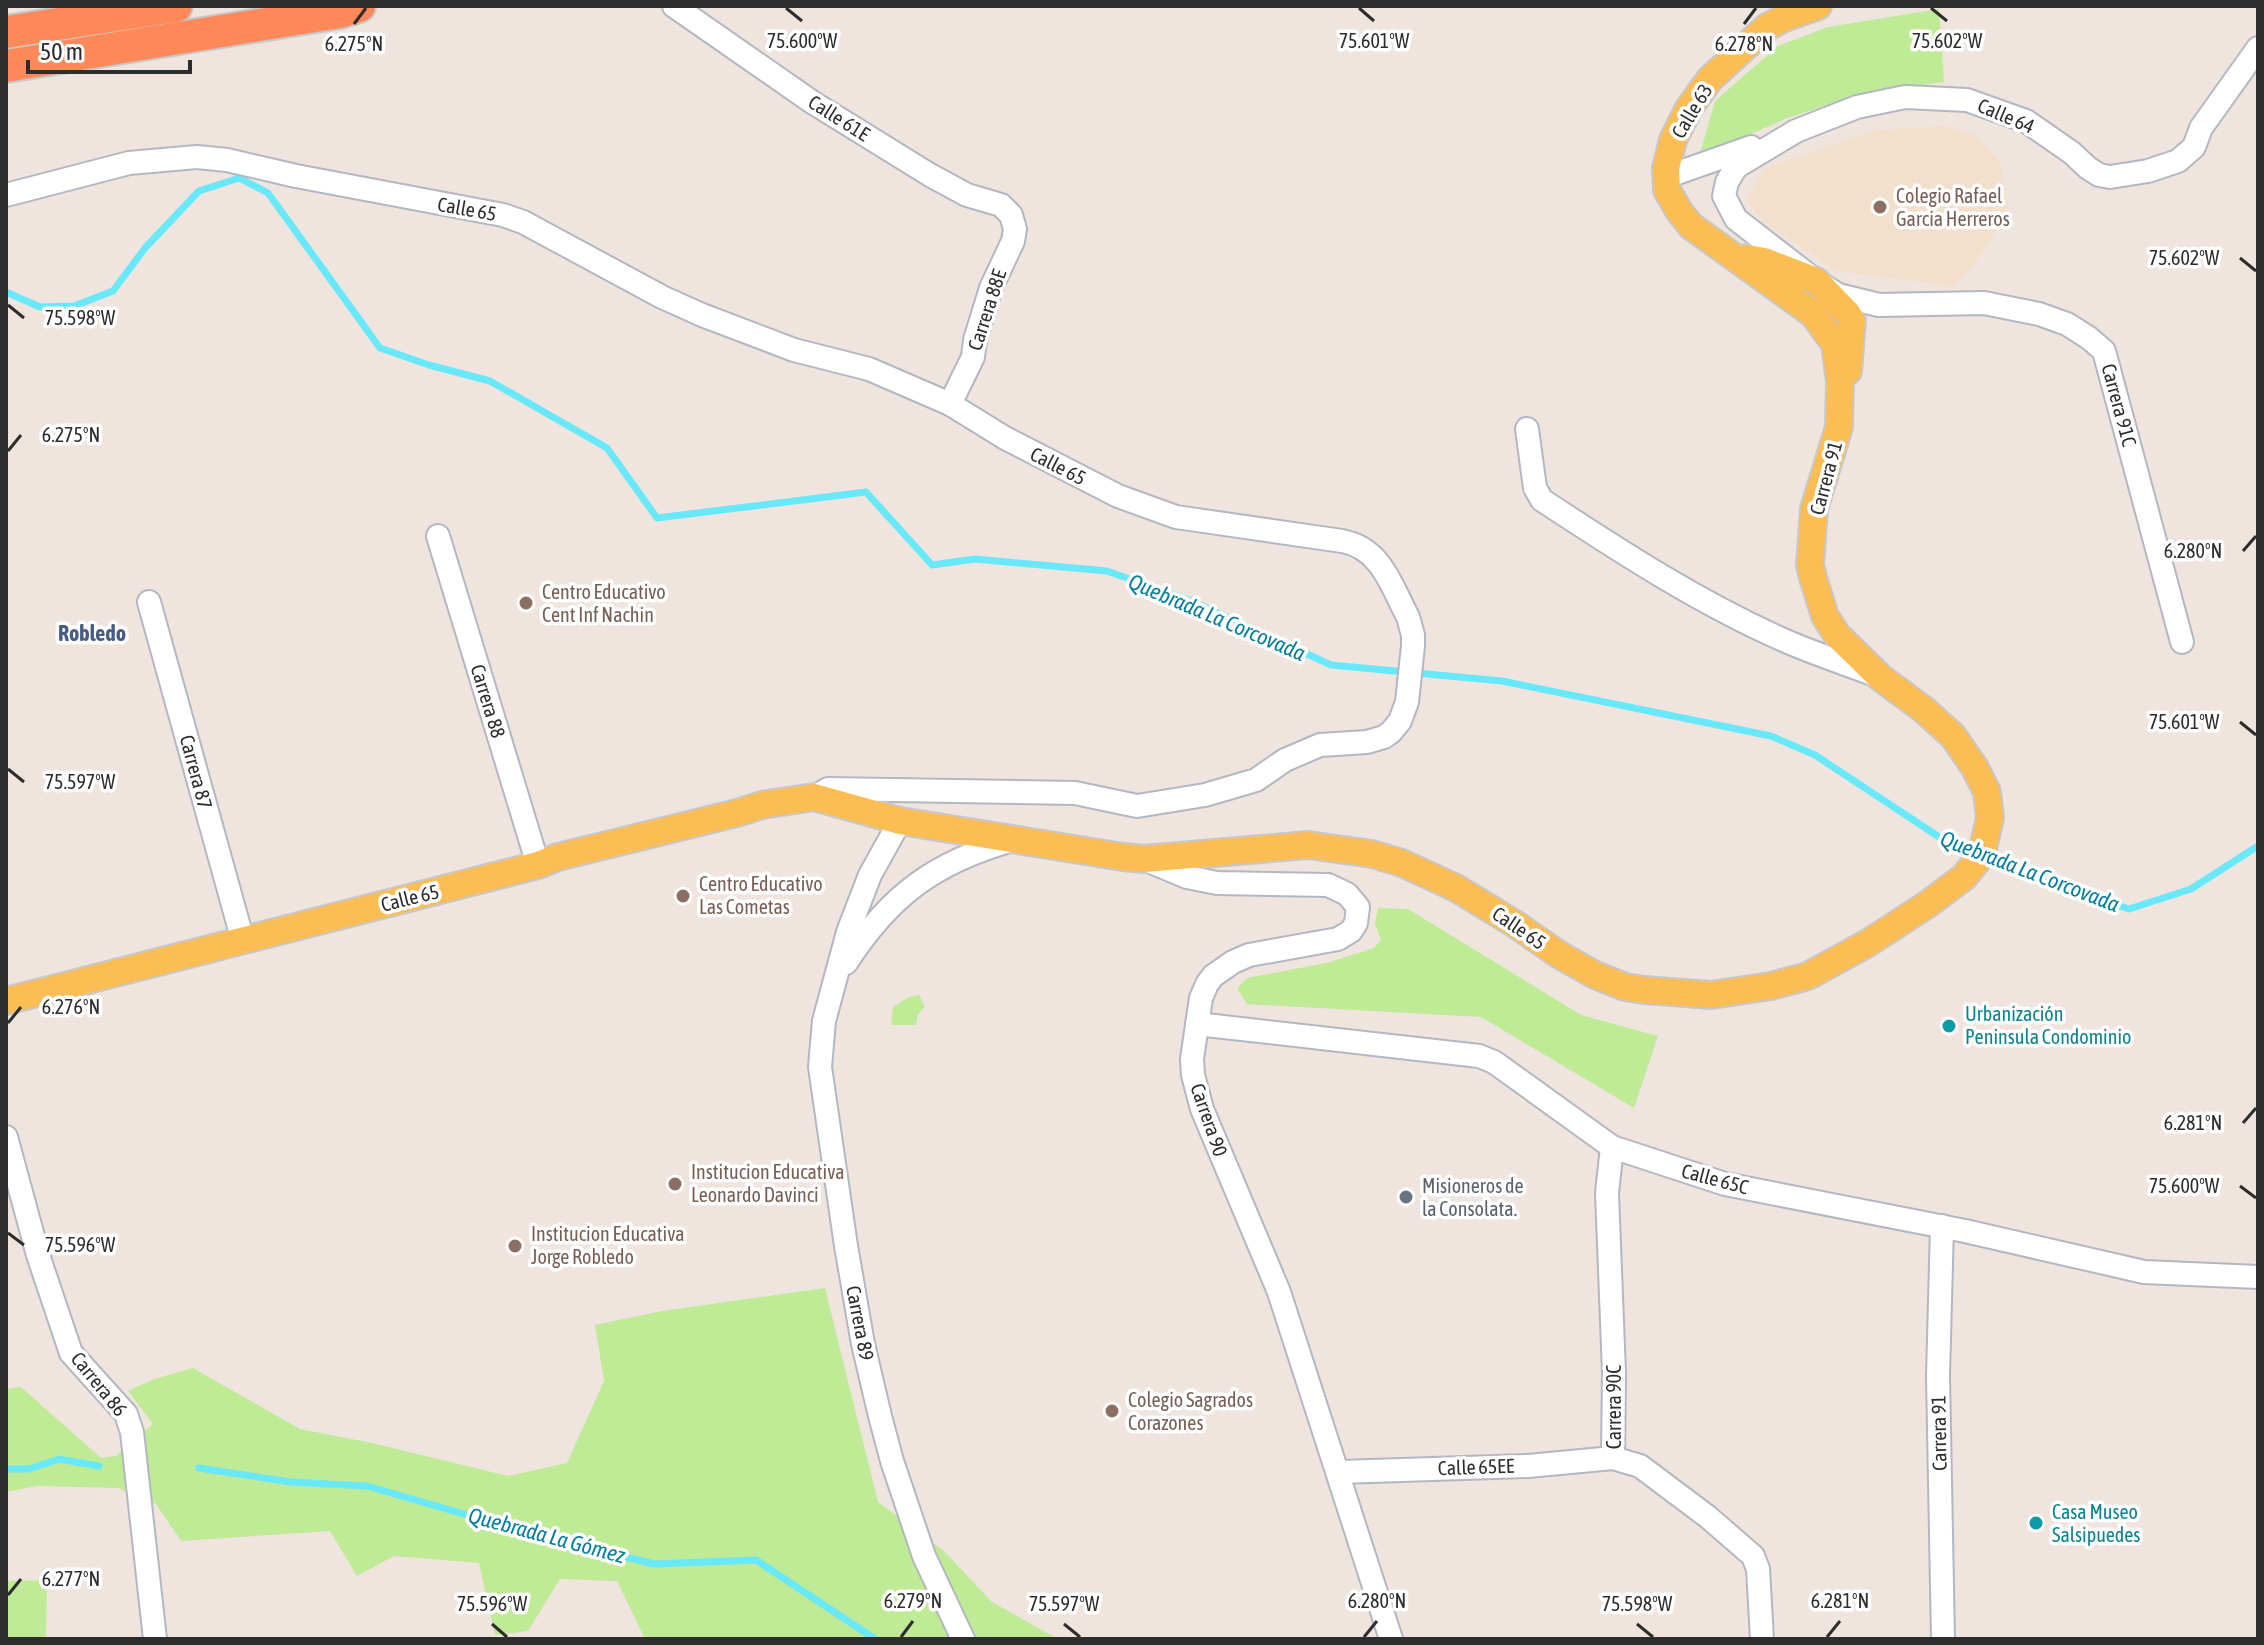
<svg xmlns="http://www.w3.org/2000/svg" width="2264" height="1645" font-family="'Asap Condensed',sans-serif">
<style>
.education{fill:#f2e0cc}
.green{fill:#bfea96}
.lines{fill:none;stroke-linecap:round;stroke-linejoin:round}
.stream{stroke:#69e8f9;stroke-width:7}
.minor-casing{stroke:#b2b7c1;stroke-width:26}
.major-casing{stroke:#c8c8c8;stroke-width:30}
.highway-casing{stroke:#c8c8c8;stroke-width:36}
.minor{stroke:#fff;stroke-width:22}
.major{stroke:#fdbd55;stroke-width:26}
.highway{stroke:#ff8959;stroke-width:32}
.ticks{fill:none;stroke:#2d2d2d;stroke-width:3}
.education-dot{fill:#8d6e63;stroke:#fff;stroke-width:3}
.culture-dot{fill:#0f9aa8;stroke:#fff;stroke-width:3}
.worship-dot{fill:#6b7280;stroke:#fff;stroke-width:3}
.labels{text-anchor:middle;stroke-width:7;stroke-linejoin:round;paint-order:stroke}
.street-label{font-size:20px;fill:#2d2d2d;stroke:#fff}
.education-label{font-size:20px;fill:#785e54;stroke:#fff;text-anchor:start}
.culture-label{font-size:20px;fill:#0d838f;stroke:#fff;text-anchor:start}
.worship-label{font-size:20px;fill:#5b616d;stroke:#fff;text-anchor:start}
.water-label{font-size:22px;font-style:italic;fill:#047e9c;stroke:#fff}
.neighbourhood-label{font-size:22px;font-weight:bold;fill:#485b82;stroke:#fff}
.ticks-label{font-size:20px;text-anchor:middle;fill:#2d2d2d;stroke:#fff;stroke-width:7;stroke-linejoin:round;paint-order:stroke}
</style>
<rect width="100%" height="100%" fill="#efe5de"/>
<polygon class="education" points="1946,126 1975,135 2000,163 2009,212 1970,270 1952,286 1836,271 1762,221 1747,201 1763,169 1877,130"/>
<g class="green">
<polygon points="1939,9 1944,82 1859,94 1785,119 1699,157 1715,101 1778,46 1828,27"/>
<polygon points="1378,908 1408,909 1581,1015 1658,1036 1634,1108 1481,1017 1247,1004 1237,988 1247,978 1326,963 1374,948 1381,940 1375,924"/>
<polygon points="919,995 925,1007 918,1014 916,1025 891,1025 893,1007 909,997"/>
<polygon points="825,1288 878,1502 944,1551 992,1602 1058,1639 645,1639 617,1581 560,1579 528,1631 495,1635 479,1563 394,1556 357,1576 330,1531 181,1541 156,1504 118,1488 37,1486 6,1492 6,1389 21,1387 101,1458 116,1456 153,1424 128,1391 154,1379 193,1368 300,1429 372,1443 508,1476 567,1463 604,1381 595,1325 662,1311"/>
<polygon points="47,1580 46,1639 6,1639 6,1581"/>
</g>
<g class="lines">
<g class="stream">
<polyline points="6,292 40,307 74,306 113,291 145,248 199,191 239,178 268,193 380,348 429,365 490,381 607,448 657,518 866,492 932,565 975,559 1107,571 1194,602 1331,665 1502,681 1771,736 1815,755 1942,839 1974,852"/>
<polyline points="1985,857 2038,878 2129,909 2191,889 2258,846"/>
<polyline points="199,1468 290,1482 367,1486 526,1532 654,1564 756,1560 875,1639"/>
<polyline points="6,1469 29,1469 59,1459 99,1466"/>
</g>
<g class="minor-casing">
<g id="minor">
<polyline points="674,6 812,102 930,175 967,195 1001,205 1011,215 1015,229 1013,241 991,288 975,340 973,357 950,404"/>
<polyline points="1666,177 1751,147"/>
<path d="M 6,195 L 129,163 L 197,157 L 227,160 L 296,176 L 503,215 L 523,222 L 662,297 L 702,315 L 794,350 L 869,369 L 950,404 L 1005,438 L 1118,496 L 1176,517 L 1342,541 C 1381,548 1391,585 1408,617 L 1413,635 L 1413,646 L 1407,702 L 1400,721 L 1391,732 L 1384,737 L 1367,742 L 1320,745 L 1285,760 L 1256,780 L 1205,795 L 1137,806 L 1075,793 L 828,789 L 814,797"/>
<path d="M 1527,429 L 1535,488 L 1542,500 C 1621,552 1701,604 1788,642 C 1816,654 1846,664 1875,675"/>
<polyline points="438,536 538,865"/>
<polyline points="149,602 243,941"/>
<polyline points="2182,642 2104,351 2089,338 2067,324 2039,314 1984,303 1879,305 1838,295 1816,281 1736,219 1724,196 1727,182 1736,167 1796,131 1857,107 1905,97 1967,100 2026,121 2072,153 2088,168 2099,175 2110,177 2148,171 2178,161 2194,147 2201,128 2258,48"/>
<polyline points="900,821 870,875 848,932 824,1021 820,1067 846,1246 863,1344 880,1416 892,1461 924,1556 963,1639"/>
<polyline points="1144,859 1187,877 1217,883 1328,885 1347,894 1358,907 1356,923 1351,931 1338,939 1249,955 1233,962 1213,976 1207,984 1201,998 1192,1059 1193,1075 1202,1109 1279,1292 1391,1639"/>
<path d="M 846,963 C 890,895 935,862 1013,840"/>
<polyline points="1197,1024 1479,1056 1494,1062 1612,1147 1725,1184 1965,1231 2144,1272 2258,1277"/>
<polyline points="6,1137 38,1255 71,1353 126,1414 132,1432 155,1639"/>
<polyline points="1612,1147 1607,1193 1614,1373 1613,1458"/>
<polyline points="1942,1226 1938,1376 1943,1639"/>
<polyline points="1339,1472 1528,1466 1613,1458 1640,1466 1708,1517 1753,1556 1758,1569 1762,1639"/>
</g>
</g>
<g class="major-casing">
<g id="major">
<polyline points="1747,258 1764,261 1816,281 1847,313 1852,321 1848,371"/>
<polyline points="6,1001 538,865 558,857 737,813 762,805 814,797 900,821 1123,857 1144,859 1308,845 1372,854 1402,863 1456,888 1515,924 1558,954 1595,975 1625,987 1644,990 1711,995 1771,986 1808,976 1868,943 1928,904 1964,877 1977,861 1983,849 1990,818 1987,792 1975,768 1953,736 1923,709 1881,678 1837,635 1825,616 1814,581 1810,565 1814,509 1839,427 1840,381 1835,344 1813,314 1691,226 1679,211 1667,190 1666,168 1673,140 1689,108 1710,79 1767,27 1784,18 1818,6"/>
</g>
</g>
<g class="highway-casing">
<g id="highway">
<polyline points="6,32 176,6"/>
<polyline points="6,66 340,12 359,6"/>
</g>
</g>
<use href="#minor" class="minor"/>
<use href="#major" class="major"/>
<use href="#highway" class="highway"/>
</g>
<path class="ticks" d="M 786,8 L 802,21M 1359,8 L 1374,21M 1931,8 L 1947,21M 354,24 L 366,8M 1744,24 L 1756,8M 2240,258 L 2256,271M 8,305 L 24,318M 8,451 L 21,435M 2243,551 L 2256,536M 2240,722 L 2256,735M 8,769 L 24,782M 8,1023 L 21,1007M 2243,1123 L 2256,1108M 2240,1186 L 2256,1198M 8,1233 L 24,1245M 8,1595 L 21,1579M 492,1624 L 507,1637M 1064,1624 L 1080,1637M 1637,1624 L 1653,1637M 901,1637 L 913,1621M 1364,1637 L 1377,1621M 1827,1637 L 1840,1621"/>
<g class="education-dot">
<circle cx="1880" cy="207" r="8"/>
<circle cx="526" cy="603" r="8"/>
<circle cx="683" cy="896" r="8"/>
<circle cx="675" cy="1184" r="8"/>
<circle cx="515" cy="1246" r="8"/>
<circle cx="1112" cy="1411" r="8"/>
</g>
<g class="culture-dot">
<circle cx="1949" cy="1026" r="8"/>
<circle cx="2036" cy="1523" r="8"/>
</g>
<circle class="worship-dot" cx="1406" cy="1197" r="8"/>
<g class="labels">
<g class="street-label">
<text transform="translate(1692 111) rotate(-59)" y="7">Calle 63</text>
<text transform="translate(2006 116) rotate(23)" y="7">Calle 64</text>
<text transform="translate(839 118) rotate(32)" y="7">Calle 61E</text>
<text transform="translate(467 209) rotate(10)" y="7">Calle 65</text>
<text transform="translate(987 310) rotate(-72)" y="7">Carrera 88E</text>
<text transform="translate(2119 405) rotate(75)" y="7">Carrera 91C</text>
<text transform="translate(1058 466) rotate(27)" y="7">Calle 65</text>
<text transform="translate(1826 478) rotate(-75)" y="7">Carrera 91</text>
<text transform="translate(488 701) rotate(73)" y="7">Carrera 88</text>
<text transform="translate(196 772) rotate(75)" y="7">Carrera 87</text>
<text transform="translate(410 898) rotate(-14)" y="7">Calle 65</text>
<text transform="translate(1519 928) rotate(34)" y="7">Calle 65</text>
<text transform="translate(1209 1120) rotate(71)" y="7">Carrera 90</text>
<text transform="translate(1715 1179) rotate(15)" y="7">Calle 65C</text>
<text transform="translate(860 1323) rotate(79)" y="7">Carrera 89</text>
<text transform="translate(99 1384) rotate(51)" y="7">Carrera 86</text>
<text transform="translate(1614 1407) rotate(-90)" y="7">Carrera 90C</text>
<text transform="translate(1939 1433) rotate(-91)" y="7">Carrera 91</text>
<text transform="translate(1476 1467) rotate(-2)" y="7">Calle 65EE</text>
</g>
<g class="education-label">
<text x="1896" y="203">Colegio Rafael<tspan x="1896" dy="23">Garcia Herreros</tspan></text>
<text x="542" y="599">Centro Educativo<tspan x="542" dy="23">Cent Inf Nachin</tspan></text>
<text x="699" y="891">Centro Educativo<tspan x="699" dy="23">Las Cometas</tspan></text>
<text x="691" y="1179">Institucion Educativa<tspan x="691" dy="23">Leonardo Davinci</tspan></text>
<text x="531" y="1241">Institucion Educativa<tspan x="531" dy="23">Jorge Robledo</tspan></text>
<text x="1128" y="1407">Colegio Sagrados<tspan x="1128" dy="23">Corazones</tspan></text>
</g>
<g class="culture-label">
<text x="1965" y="1021">Urbanización<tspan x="1965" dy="23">Peninsula Condominio</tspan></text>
<text x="2052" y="1519">Casa Museo<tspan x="2052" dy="23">Salsipuedes</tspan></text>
</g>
<g class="worship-label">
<text x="1422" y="1193">Misioneros de<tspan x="1422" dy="23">la Consolata.</tspan></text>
</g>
<g class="water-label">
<text transform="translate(1217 617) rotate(23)" y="8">Quebrada La Corcovada</text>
<text transform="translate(2030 871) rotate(21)" y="8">Quebrada La Corcovada</text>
<text transform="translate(547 1535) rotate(15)" y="8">Quebrada La Gómez</text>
</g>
<g class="neighbourhood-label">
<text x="92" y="641">Robledo</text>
</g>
</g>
<g class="ticks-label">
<text x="802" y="48">75.600°W</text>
<text x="1374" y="48">75.601°W</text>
<text x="1947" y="48">75.602°W</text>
<text x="354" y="51">6.275°N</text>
<text x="1744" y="51">6.278°N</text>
<text x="2184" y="265">75.602°W</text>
<text x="80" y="325">75.598°W</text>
<text x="71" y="442">6.275°N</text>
<text x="2193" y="558">6.280°N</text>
<text x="2184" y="729">75.601°W</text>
<text x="80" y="789">75.597°W</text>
<text x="71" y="1014">6.276°N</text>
<text x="2193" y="1130">6.281°N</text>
<text x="2184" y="1193">75.600°W</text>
<text x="80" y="1252">75.596°W</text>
<text x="71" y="1586">6.277°N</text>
<text x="913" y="1608">6.279°N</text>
<text x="1377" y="1608">6.280°N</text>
<text x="1840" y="1608">6.281°N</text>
<text x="492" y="1611">75.596°W</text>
<text x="1064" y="1611">75.597°W</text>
<text x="1637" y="1611">75.598°W</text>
</g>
<rect width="2264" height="1645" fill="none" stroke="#2d2d2d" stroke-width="16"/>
<path d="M28 60v12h162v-12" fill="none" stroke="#2d2d2d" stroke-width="4"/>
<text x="40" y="60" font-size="24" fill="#2d2d2d" stroke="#ffffff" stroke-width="6" paint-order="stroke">50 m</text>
</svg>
